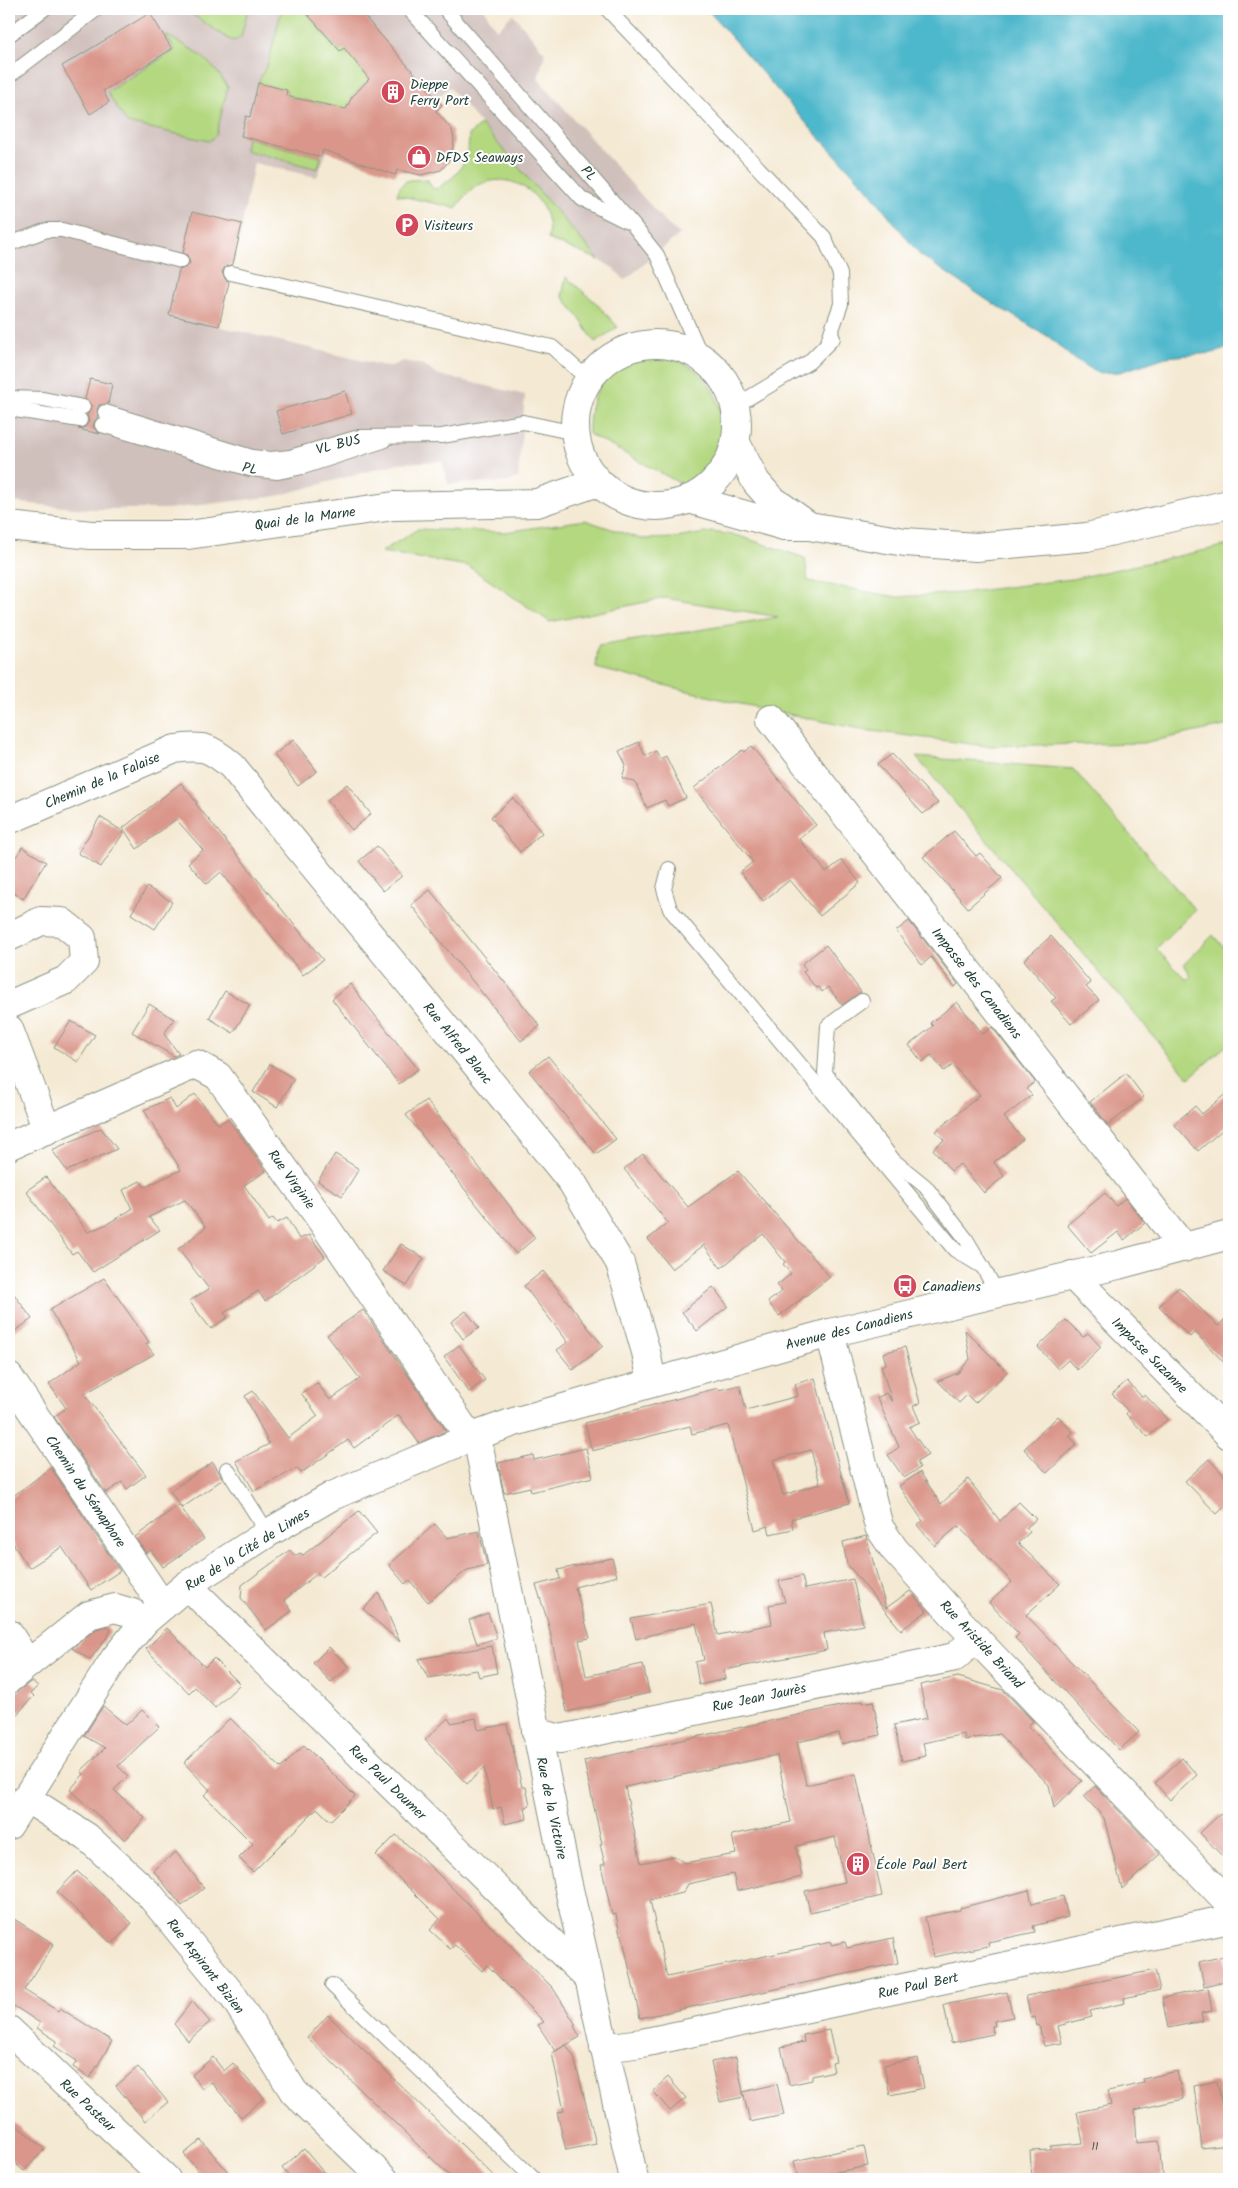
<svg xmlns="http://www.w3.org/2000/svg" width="1238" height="2188" font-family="Kalam,sans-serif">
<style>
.industrial{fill:#d0c0bc}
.green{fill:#b4d880;stroke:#6a8a5a}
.water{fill:#4db7cb;stroke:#367a80}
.building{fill:#da968a;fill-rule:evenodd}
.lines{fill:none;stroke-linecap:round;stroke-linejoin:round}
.service-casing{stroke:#8a9384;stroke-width:16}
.minor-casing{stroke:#8a9384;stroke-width:30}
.tertiary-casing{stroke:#8a9384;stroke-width:30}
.primary-casing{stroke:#8a9384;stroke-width:30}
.service{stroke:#fff;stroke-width:14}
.minor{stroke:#fff;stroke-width:28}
.tertiary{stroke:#fff;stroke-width:28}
.primary{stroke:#fff;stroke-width:28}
.labels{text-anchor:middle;stroke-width:4;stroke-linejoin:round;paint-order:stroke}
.number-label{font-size:11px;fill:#4e534a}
.poi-label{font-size:14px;fill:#1f3d34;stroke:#fff;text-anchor:start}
.street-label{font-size:14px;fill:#1f3d34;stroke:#fff}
</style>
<rect width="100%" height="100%" fill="#fff"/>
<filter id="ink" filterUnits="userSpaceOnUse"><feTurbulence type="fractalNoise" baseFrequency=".02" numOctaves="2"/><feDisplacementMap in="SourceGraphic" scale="10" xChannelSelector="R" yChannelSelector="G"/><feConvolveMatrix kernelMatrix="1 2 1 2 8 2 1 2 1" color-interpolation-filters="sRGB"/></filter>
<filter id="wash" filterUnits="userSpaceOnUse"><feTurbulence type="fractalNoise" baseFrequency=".0096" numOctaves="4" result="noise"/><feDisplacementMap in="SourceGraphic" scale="20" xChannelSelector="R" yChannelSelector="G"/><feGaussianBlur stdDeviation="1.12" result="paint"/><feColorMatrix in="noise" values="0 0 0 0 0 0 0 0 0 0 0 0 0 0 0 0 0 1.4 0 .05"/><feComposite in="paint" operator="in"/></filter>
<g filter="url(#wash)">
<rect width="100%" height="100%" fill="#f4e9d3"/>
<polygon class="industrial" points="9,9 485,9 488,17 497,30 513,14 545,53 538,79 668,225 680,234 625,280 612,267 599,260 449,87 436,99 442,105 432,115 442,118 452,130 452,152 448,162 441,170 421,175 411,173 399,164 395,175 379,170 383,160 361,156 359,163 345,158 346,154 327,151 317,177 254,163 242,224 218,219 196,321 389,367 403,361 424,365 435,374 525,395 518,478 508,482 448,484 442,461 399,463 277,496 168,509 86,509 9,502"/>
<g class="green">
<path d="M 200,9 L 248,9 L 241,37 L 234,41 C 227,40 202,20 193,15 Z"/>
<polygon points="282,9 303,9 339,51 344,48 369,79 352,97 343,118 336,107 287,96 287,90 258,83 269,60"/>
<path d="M 166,35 C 196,51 209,58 228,87 L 216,135 L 209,141 L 127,123 L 107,92 L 175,50 Z"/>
<path d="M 481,124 L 599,260 L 548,239 C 554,202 518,169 481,184 C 470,189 463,199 456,208 L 397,195 C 402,176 412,180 428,180 L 432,188 L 436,189 C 459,176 469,161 469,135 Z"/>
<polygon points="247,138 321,157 318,169 245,150"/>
<polygon points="566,277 594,301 618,327 595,342 578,316 562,296"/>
<path d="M 648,357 C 656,357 665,357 672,358 C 707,368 731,408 719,444 C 713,462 698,474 685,486 L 589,434 C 588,389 606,369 648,357 Z"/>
<polygon points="585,520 641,539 676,538 712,532 739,536 805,558 808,581 897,597 960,593 1072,579 1229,545 1229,725 1143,743 986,746 864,730 736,703 596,668 598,646 779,617 665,598 550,622 468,566 381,552 418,529 505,532"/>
<polygon points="916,757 1073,769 1195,910 1156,949 1187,980 1191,976 1184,964 1213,935 1229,954 1229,1043 1189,1078"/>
</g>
<polygon class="water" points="707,9 1229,9 1229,348 1213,353 1166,357 1120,372 1098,373 1070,356 1049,337 987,300 920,255 866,187 812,130"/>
<g id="blocks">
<g class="building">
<polygon points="303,9 358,9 442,105 436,111 452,130 454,140 452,152 448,162 441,170 421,175 397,170 395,175 323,150 321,157 241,136 246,116 250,117 258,83 287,90 286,96 346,109 352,97 369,79 344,48 340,51"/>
<polygon points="150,13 172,49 103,91 109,102 90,114 62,66"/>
<polygon points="192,212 242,224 233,264 225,267 222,272 225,279 229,282 219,326 169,315 179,270 187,267 190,263 187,255 183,253"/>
<polygon points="90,379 112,384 108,404 99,405 97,410 98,417 94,422 93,427 100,434 78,429 84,428 89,422 87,415 91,409 91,405 85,399"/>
<polygon points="345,391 352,414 283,434 276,411"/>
<polygon points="293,740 317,771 298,786 274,755"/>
<polygon points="639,742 645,756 656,751 660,759 666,756 686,798 668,806 665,800 647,808 635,782 622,778 626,765 619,751"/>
<polygon points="751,746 816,825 799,839 826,872 842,860 860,883 820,916 790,880 763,901 740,872 753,862 694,788 742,750 744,752"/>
<polygon points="892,754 938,803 923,814 878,765"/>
<polygon points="181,783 197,803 196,804 323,960 303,975 221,872 207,884 188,863 203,850 176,819 137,849 123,828"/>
<polygon points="347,784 371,814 352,830 327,800"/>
<polygon points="513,798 542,833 520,852 491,817"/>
<polygon points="100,817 124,832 101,867 78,853"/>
<polygon points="954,831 976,856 980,853 1002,878 968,908 923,857"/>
<polygon points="377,846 402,876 383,891 359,861"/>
<polygon points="22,847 46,862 23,899 9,890 9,868"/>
<polygon points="147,887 172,902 155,929 131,914"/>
<polygon points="430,890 540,1026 521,1041 411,905"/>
<polygon points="909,921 958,984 955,987 931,957 922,965 896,931"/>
<polygon points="1051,936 1091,983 1086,987 1099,1000 1071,1024 1051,1001 1056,998 1024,960"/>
<polygon points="826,945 861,992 842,1005 828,987 822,992 818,987 816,988 803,972 806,970 802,964"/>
<polygon points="350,984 418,1069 399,1084 332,999"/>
<polygon points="225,991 250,1005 233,1033 209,1018"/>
<polygon points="957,1002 983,1034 992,1027 1035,1082 1026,1089 1032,1095 1004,1117 1023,1139 994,1162 1004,1176 984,1193 960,1164 951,1171 933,1149 944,1140 936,1131 980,1095 953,1065 944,1071 931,1055 922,1062 909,1045 933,1026 930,1023"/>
<polygon points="149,1004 174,1019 164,1034 179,1054 174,1056 132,1032"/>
<polygon points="71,1021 95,1035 78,1062 54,1047"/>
<polygon points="548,1056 616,1139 596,1154 529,1071"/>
<polygon points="270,1064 294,1079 277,1107 253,1092"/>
<polygon points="1126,1073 1144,1097 1108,1125 1090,1102"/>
<polygon points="1229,1091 1229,1124 1198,1151 1174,1124 1195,1106 1202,1114"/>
<polygon points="195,1094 218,1124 228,1119 266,1171 244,1185 269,1221 273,1218 277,1223 287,1218 299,1239 309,1235 325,1257 265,1301 258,1291 224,1313 228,1317 211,1329 189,1301 209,1289 178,1249 206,1227 185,1200 149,1217 160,1230 93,1272 77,1251 72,1254 26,1191 46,1177 88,1232 107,1224 132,1209 123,1190 140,1181 145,1187 181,1170 144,1110 170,1098 176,1109"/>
<polygon points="426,1100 535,1238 516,1254 406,1115"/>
<polygon points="101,1128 117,1149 67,1171 52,1150"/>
<polygon points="335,1154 359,1169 342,1196 318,1181"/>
<polygon points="643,1154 688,1207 738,1171 830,1277 779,1316 768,1302 782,1291 777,1285 791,1274 783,1264 785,1262 763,1234 721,1268 704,1245 672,1269 648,1239 668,1223 624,1169"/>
<polygon points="1105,1193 1116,1206 1125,1198 1145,1223 1124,1240 1118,1232 1091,1253 1067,1225"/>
<polygon points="401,1244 424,1258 407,1286 383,1271"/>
<polygon points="543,1271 603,1346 573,1370 557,1350 568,1342 524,1286"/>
<polygon points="104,1278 149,1342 146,1344 154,1354 84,1394 146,1475 127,1489 122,1482 106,1493 54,1417 66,1408 49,1384 81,1361 50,1310"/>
<polygon points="9,1287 32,1319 9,1335"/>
<polygon points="713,1287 728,1306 697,1331 682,1312"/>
<polygon points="1179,1287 1218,1326 1229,1315 1229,1368 1195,1332 1190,1337 1159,1306"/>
<polygon points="363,1310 446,1431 419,1443 399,1415 354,1448 348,1440 301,1473 297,1468 254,1491 236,1461 269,1444 245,1396 253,1391 288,1438 318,1416 301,1393 317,1383 330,1400 360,1379 327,1335"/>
<polygon points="466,1311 479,1328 463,1339 451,1322"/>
<polygon points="1066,1320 1083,1337 1088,1333 1101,1347 1077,1370 1068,1360 1058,1369 1038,1347"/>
<polygon points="965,1330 1007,1372 975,1403 967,1395 959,1403 938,1381 958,1373 970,1359"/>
<polygon points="459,1345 485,1380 469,1392 444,1357"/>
<polygon points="905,1347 920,1403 913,1406 920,1422 909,1427 928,1455 917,1462 920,1468 904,1478 888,1455 899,1447 877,1398 886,1393 892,1402 881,1366 886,1364 883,1353"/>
<path d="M 815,1378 L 849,1503 L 791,1519 L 793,1529 L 770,1534 L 768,1526 L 755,1530 L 728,1425 L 692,1434 L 690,1426 L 592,1451 L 585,1423 L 718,1388 L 719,1390 L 740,1385 L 746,1410 L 798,1396 L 795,1384 ZM 811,1450 L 820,1484 L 783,1495 L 773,1460 Z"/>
<polygon points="1127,1381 1142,1397 1145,1395 1168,1419 1148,1437 1126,1414 1128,1411 1112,1394"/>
<polygon points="1058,1416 1073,1432 1069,1436 1077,1444 1047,1473 1024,1449"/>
<polygon points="586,1448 593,1477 531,1492 530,1487 504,1493 498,1463 533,1455 534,1460"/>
<polygon points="1209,1459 1229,1481 1229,1502 1217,1514 1185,1481"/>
<polygon points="213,1462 223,1479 182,1508 170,1491"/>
<polygon points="51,1468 120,1571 91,1590 62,1547 29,1568 9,1537 9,1499"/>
<polygon points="920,1472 941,1504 968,1479 1000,1521 1019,1502 1036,1519 1026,1528 1030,1532 1018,1543 1060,1584 1026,1615 1139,1732 1119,1750 1015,1638 1019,1634 989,1603 1012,1582 958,1526 935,1546 917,1525 923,1521 899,1486"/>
<polygon points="179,1505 204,1539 163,1567 151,1550 146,1553 135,1537"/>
<polygon points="359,1511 377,1533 321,1577 318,1573 284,1600 292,1611 266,1630 241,1598 242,1585 290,1550 295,1556 300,1553 303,1555"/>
<polygon points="435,1524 447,1538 479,1531 487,1565 467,1570 428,1602 409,1580 405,1584 389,1565"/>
<polygon points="866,1536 886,1608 910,1591 927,1611 901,1630 847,1564 843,1542"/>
<polygon points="612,1558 617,1576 575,1587 590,1638 579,1640 586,1676 643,1664 649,1693 567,1712 548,1622 536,1585 560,1579 558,1570"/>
<polygon points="802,1576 805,1589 853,1579 863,1625 824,1633 827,1650 724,1670 725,1679 699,1685 695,1662 704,1660 696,1623 636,1639 631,1619 711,1604 718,1635 772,1624 769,1605 785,1602 779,1581"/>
<polygon points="379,1593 400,1642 363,1609"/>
<polygon points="488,1613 497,1638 477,1644 469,1620"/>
<polygon points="107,1626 111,1631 90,1660 72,1648 96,1629"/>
<polygon points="167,1628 205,1667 214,1658 240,1684 215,1708 195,1687 189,1693 146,1649"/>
<polygon points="492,1646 497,1673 479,1677 477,1670 428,1678 418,1659"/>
<polygon points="329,1647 349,1667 331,1682 313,1663"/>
<polygon points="958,1677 1003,1690 1033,1721 1028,1726 1082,1781 1054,1808 1049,1785 999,1734 965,1740 964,1734 923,1743 926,1756 902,1761 894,1725 927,1718 920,1685"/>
<polygon points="32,1681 38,1686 31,1693 34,1696 9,1723 9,1694 18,1691"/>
<path d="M 863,1701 L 863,1703 L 873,1701 L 880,1735 L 842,1744 L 839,1733 L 797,1742 L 806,1785 L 856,1774 L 882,1896 L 810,1912 L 805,1891 L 845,1882 L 835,1837 L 796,1846 L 802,1877 L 737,1891 L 733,1874 L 688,1884 L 683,1893 L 650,1900 L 667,1977 L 831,1942 L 831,1945 L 845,1942 L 847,1948 L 893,1938 L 898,1963 L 640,2018 L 622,1935 L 620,1935 L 616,1914 L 612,1915 L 601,1865 L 605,1864 L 600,1844 L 602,1844 L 584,1761 ZM 777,1755 L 791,1822 L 732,1835 L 736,1854 L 684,1863 L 675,1856 L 641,1863 L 625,1787 Z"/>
<polygon points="103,1706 126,1725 142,1710 159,1727 118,1766 128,1776 114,1790 145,1818 125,1840 70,1790 84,1774 81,1771 105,1748 84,1736"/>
<polygon points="230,1718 281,1768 304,1745 355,1796 330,1821 317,1808 253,1872 239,1858 253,1844 204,1795 210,1790 184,1763"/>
<polygon points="448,1718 451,1723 476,1718 478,1730 507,1724 522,1787 526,1787 530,1806 525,1807 527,1819 505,1824 501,1807 493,1809 484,1768 467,1784 425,1740"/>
<polygon points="1182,1758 1197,1775 1170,1800 1155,1783"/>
<polygon points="1095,1786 1160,1854 1122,1889 1104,1818 1084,1796"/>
<polygon points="1220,1814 1229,1825 1229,1863 1200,1833"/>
<polygon points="396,1835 420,1856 553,1988 576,2025 574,2026 580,2037 555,2051 538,2025 544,2022 487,1965 482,1971 455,1945 450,1949 430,1930 440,1919 376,1855"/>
<polygon points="176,1852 204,1888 182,1906 153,1870"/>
<polygon points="77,1871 132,1923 112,1944 57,1892"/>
<polygon points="1029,1890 1032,1904 1063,1896 1068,1917 1033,1926 1035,1932 988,1942 989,1946 933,1957 925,1917 960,1910 960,1908"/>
<polygon points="9,1916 54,1944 24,1990 58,2011 60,2008 112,2041 90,2078 73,2067 77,2061 54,2046 57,2041 37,2028 40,2023 14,2006 9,2014"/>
<polygon points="1224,1956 1229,1980 1204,1986 1199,1962"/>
<polygon points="1155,1970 1160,1990 1124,1998 1125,2003 1090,2011 1092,2017 1058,2026 1062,2043 1044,2046 1039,2025 1037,2026 1035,2017 1031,2018 1026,1996"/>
<polygon points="1208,1988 1212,2011 1201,2013 1203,2021 1168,2028 1162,1998"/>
<polygon points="1007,1992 1013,2017 994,2021 995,2026 992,2026 993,2034 951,2043 944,2005"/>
<polygon points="192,2001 210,2022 188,2041 174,2024"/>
<polygon points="328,2015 497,2179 453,2179 307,2038"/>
<polygon points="829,2030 836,2062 832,2063 834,2071 812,2076 812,2080 789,2085 781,2047 804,2042 803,2035"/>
<polygon points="566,2045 574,2057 596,2144 566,2150 557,2112 564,2111 552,2053"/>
<polygon points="213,2057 224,2071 233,2063 264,2098 241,2117 211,2082 202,2089 192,2075"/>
<polygon points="736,2057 744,2097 720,2102 711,2062"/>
<polygon points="918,2058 924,2088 890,2095 884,2065"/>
<polygon points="138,2067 168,2102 145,2121 116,2086"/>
<polygon points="1177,2071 1183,2099 1135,2110 1137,2143 1159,2141 1162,2176 1115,2179 1032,2179 1030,2151 1051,2150 1051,2146 1083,2143 1077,2112 1111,2105 1108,2091 1144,2083 1143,2079"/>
<polygon points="668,2077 686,2098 670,2111 653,2091"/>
<polygon points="1217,2081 1223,2109 1229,2108 1229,2145 1202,2148 1194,2086"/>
<polygon points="777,2084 784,2115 750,2122 743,2092"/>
<polygon points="9,2119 45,2149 24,2171 9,2158"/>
<polygon points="201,2140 234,2179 205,2179 184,2154"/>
<polygon points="864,2146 868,2166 798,2179 794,2161"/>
<polygon points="304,2149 329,2179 291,2179 282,2168"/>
</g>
</g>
</g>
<g filter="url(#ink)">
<use href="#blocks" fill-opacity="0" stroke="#8a9384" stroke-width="1"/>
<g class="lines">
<g class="service-casing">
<g id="service">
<polyline points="409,9 582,199 628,222"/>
<polyline points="445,9 633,225 657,255 702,358"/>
<polyline points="607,9 824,237 840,274 841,304 829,338 833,338 809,362 735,406"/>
<polyline points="9,35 44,9"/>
<polyline points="9,76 97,9"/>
<polyline points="9,244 47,230 62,230 181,261"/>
<polyline points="231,273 552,347 589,380"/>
<polyline points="9,398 43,399 83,407"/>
<polyline points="9,409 80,420"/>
<polyline points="105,412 252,457 271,459 290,457 359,437 442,436 523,422 575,433"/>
<polyline points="102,425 250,469 278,472 303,467 383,441"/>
<polyline points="669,869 664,889 670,909 955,1250 983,1267 997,1293"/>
<polyline points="862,1001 828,1026 825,1073 894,1161 925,1186 966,1239 981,1264"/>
<polyline points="227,1469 268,1533"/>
<polyline points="332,1985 534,2179"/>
</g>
</g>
<g class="minor-casing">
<g id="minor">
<polyline points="771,719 1184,1248"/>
<path d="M 9,820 L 175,749 C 203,745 210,747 232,766 L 572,1182 L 620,1263 L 646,1352 L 652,1382"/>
<polyline points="9,937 41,921 62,922 82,938 84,962 66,980 9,1005"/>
<polyline points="9,1029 47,1130"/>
<polyline points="9,1146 196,1064 218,1076 317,1214 462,1426 479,1447 567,1880 634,2179"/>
<polyline points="1072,1275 1229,1435"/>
<polyline points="830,1333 879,1527 894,1549 960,1622 1229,1903"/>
<polyline points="9,1377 154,1593 164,1605"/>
<polyline points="187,1585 589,1979"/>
<polyline points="9,1634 28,1664"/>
<polyline points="9,1679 89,1615 115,1608 132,1613 145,1621"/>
<polyline points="536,1732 560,1739 955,1657 976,1638"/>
<polyline points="26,1798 87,1837 149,1894 233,1996 294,2092 384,2179"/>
<polyline points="9,2030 166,2179"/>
<polyline points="604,2048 642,2043 1220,1921 1229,1913"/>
</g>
</g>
<g class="tertiary-casing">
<g id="tertiary">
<polyline points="9,526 91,535 188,535 394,506 537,503 598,482"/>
<polyline points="9,1825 115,1658 145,1621 187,1585 268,1533 332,1496 472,1437 514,1422 830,1333 1118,1265 1229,1235"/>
</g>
</g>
<g class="primary-casing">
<g id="primary">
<circle cx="656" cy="425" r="81"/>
<polyline points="736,443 756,482 770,498 809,526"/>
<polyline points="689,499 784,526 809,526 905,542 976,547 1087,537 1229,504"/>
</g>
</g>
<use href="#service" class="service"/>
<use href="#minor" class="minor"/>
<use href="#tertiary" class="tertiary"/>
<use href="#primary" class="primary"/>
</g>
</g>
<defs>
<g id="building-disc" transform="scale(1.25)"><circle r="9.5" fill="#d1495b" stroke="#fff"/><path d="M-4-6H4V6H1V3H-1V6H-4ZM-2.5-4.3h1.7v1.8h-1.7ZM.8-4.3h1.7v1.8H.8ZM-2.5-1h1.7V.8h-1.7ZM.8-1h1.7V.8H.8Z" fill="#fff"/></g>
<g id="shop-disc" transform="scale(1.25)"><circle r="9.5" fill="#d1495b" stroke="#fff"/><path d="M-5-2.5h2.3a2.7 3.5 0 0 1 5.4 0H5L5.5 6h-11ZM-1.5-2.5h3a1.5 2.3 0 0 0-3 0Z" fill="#fff"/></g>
<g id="parking-disc" transform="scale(1.25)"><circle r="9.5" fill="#d1495b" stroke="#fff"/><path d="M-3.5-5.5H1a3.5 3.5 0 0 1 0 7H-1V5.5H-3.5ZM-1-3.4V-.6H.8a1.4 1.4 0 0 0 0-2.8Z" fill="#fff"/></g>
<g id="bus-disc" transform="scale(1.25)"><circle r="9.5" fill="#d1495b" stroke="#fff"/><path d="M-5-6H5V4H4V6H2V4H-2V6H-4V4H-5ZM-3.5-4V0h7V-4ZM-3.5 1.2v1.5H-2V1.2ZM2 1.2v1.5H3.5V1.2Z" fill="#fff"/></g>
</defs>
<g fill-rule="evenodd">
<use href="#building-disc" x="393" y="92"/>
<use href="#shop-disc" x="419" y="157"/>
<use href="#parking-disc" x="407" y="225"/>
<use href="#bus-disc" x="905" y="1286"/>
<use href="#building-disc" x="858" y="1864"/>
</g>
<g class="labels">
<g class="number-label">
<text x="1095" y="2150">11</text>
</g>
<g class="poi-label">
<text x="410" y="89">Dieppe<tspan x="410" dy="16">Ferry Port</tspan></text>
<text x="436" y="162">DFDS Seaways</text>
<text x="424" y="230">Visiteurs</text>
<text x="922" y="1291">Canadiens</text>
<text x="876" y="1869">École Paul Bert</text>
</g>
<g class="street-label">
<text transform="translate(589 173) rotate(49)" y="5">PL</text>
<text transform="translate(338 444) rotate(-14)" y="5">VL BUS</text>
<text transform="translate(250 468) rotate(11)" y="5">PL</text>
<text transform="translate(305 518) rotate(-8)" y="5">Quai de la Marne</text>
<text transform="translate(102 780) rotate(-23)" y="5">Chemin de la Falaise</text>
<text transform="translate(977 983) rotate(52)" y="5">Impasse des Canadiens</text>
<text transform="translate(458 1043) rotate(51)" y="5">Rue Alfred Blanc</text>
<text transform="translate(292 1179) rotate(54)" y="5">Rue Virginie</text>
<text transform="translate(849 1329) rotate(-14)" y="5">Avenue des Canadiens</text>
<text transform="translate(1150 1355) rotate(45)" y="5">Impasse Suzanne</text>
<text transform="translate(86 1491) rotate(56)" y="5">Chemin du Sémaphore</text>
<text transform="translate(247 1549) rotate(-32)" y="5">Rue de la Cité de Limes</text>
<text transform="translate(982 1644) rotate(47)" y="5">Rue Aristide Briand</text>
<text transform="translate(759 1697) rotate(-12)" y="5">Rue Jean Jaurès</text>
<text transform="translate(388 1782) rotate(44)" y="5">Rue Paul Doumer</text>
<text transform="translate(552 1808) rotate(78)" y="5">Rue de la Victoire</text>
<text transform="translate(206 1966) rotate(52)" y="5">Rue Aspirant Bizien</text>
<text transform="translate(918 1985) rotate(-12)" y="5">Rue Paul Bert</text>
<text transform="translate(88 2105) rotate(43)" y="5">Rue Pasteur</text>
</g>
</g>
<rect width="1238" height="2188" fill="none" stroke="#fff" stroke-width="30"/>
</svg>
